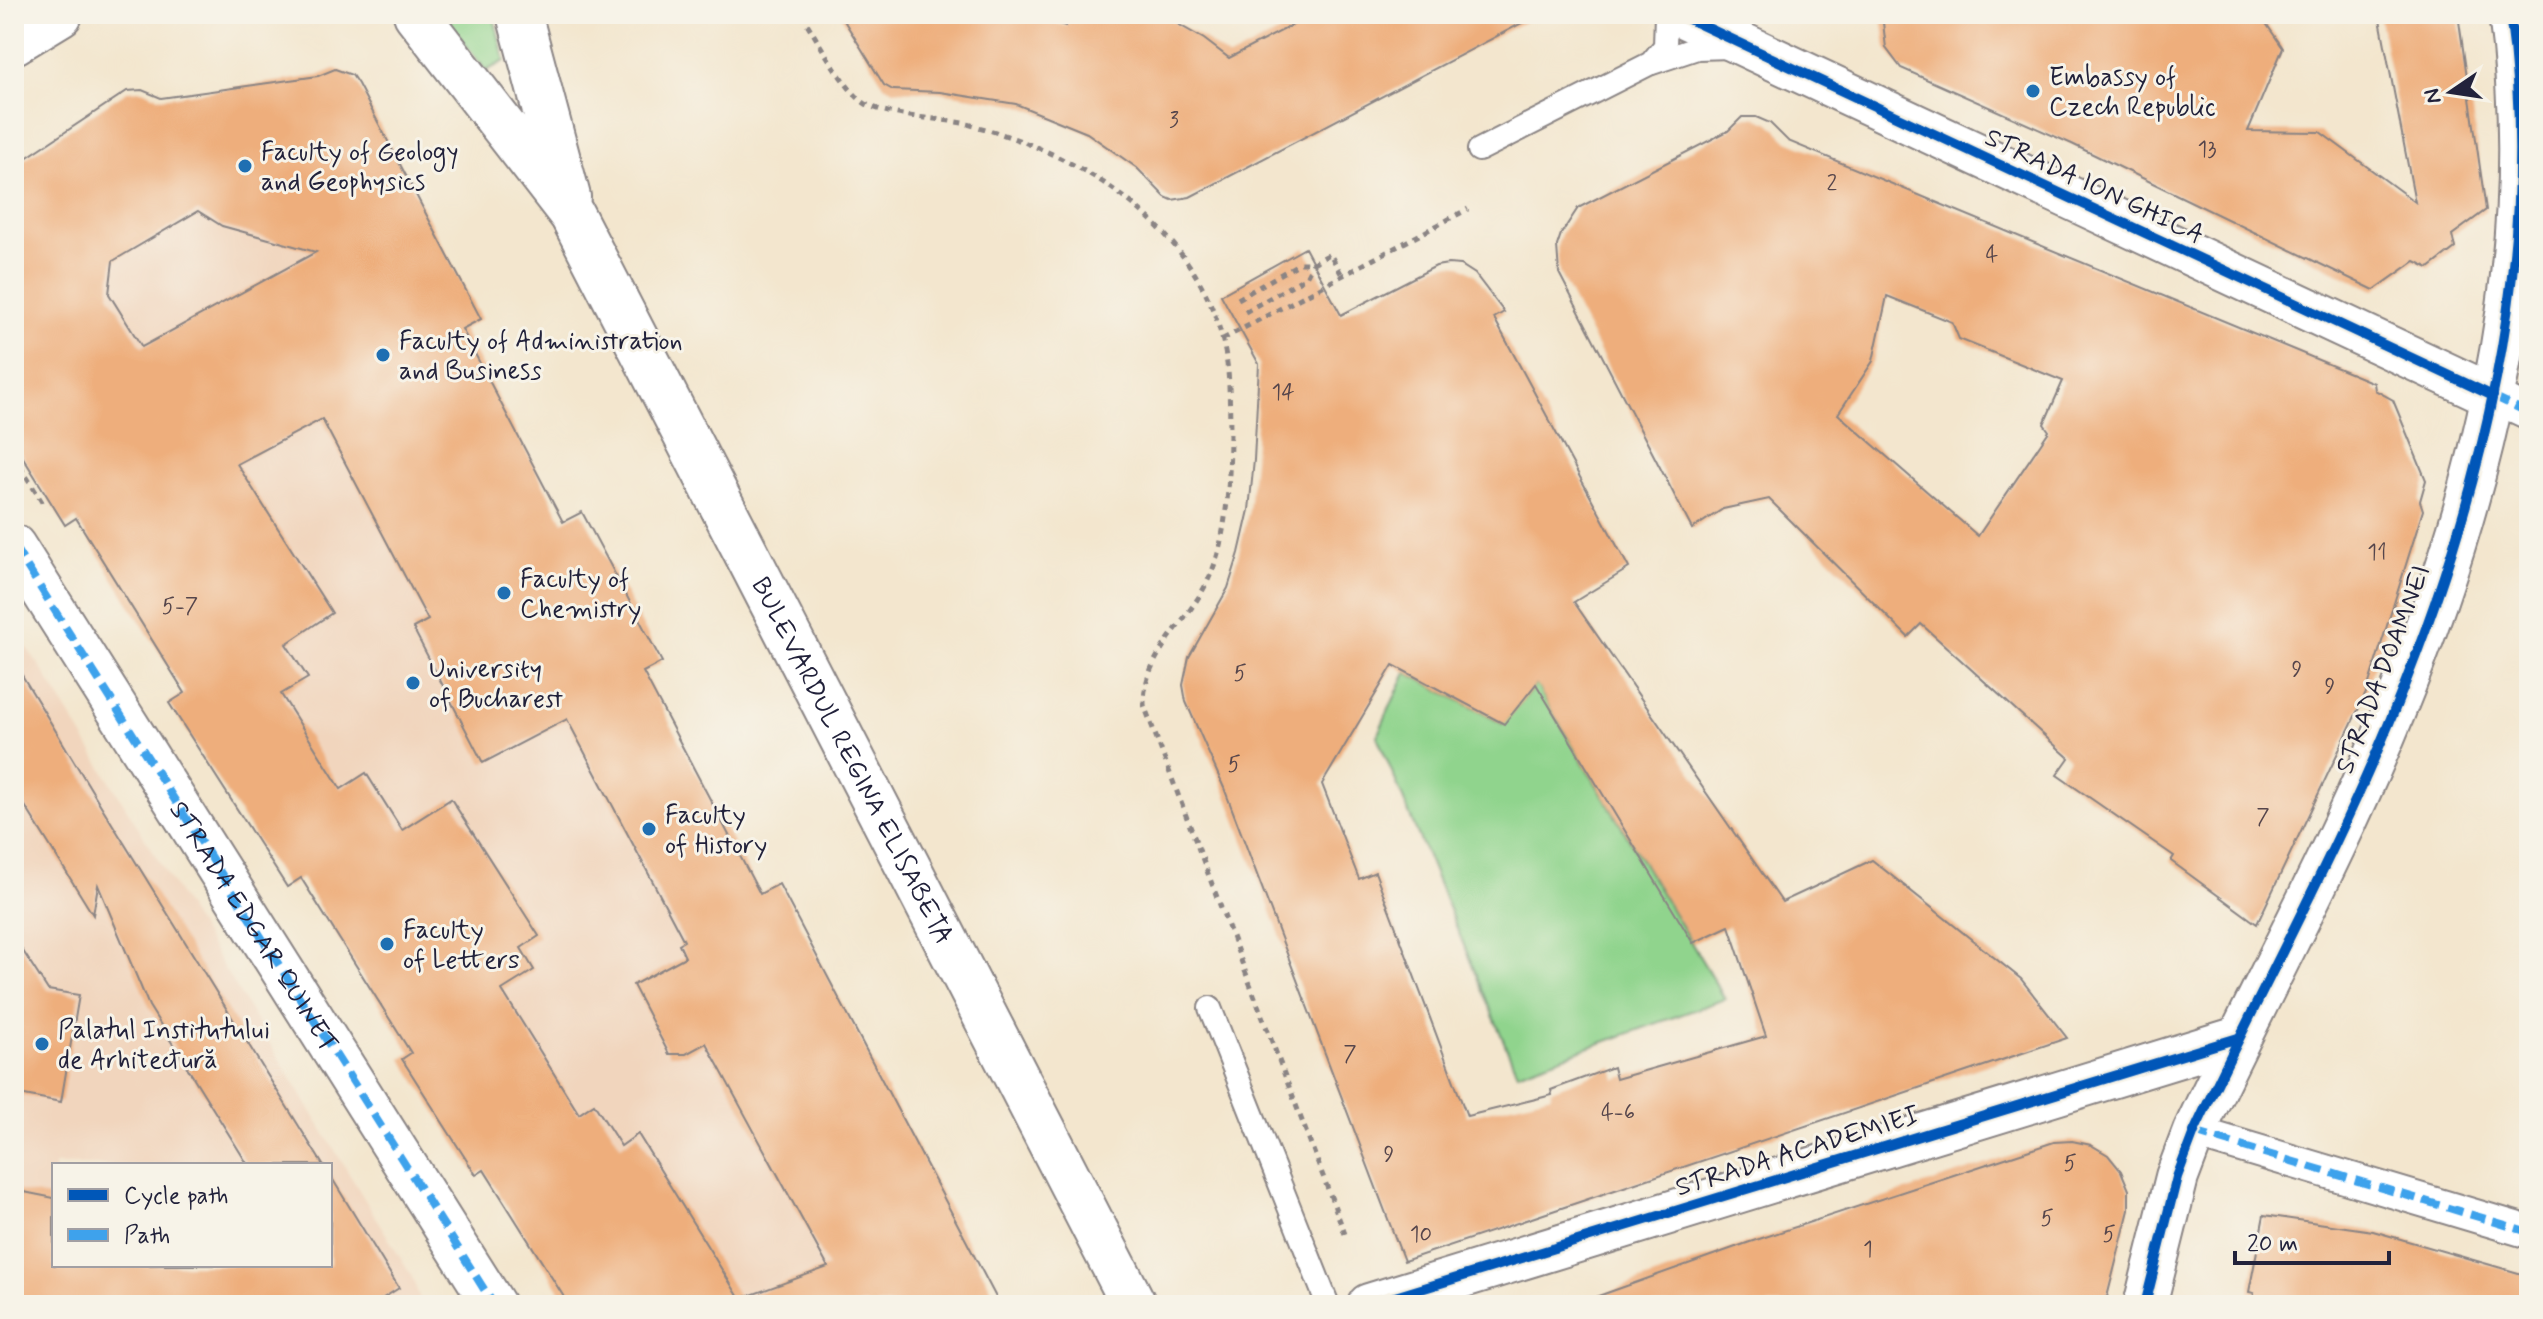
<svg xmlns="http://www.w3.org/2000/svg" width="2543" height="1319" font-family="Mynerve,sans-serif">
<style>
.built{fill:#f1d5bd;fill-rule:evenodd}
.green{fill:#90d48d;stroke:#597b64;stroke-width:2}
.building{fill:#eeae7b;fill-rule:evenodd}
.lines{fill:none;stroke-linecap:round;stroke-linejoin:round}
.service-casing{stroke:#8a8484;stroke-width:26}
.pedestrian-casing{stroke:#8a8484;stroke-width:36}
.minor-casing{stroke:#8a8484;stroke-width:46}
.primary-casing{stroke:#8a8484;stroke-width:48}
.path{stroke:#8a8484;stroke-width:5;stroke-dasharray:6 6;stroke-linecap:butt}
.service{stroke:#fff;stroke-width:22}
.pedestrian{stroke:#fff;stroke-width:32}
.minor{stroke:#fff;stroke-width:42}
.primary{stroke:#fff;stroke-width:44}
.quiet{stroke:#3ea2ec;stroke-width:8;stroke-dasharray:16 8;stroke-linecap:butt}
.cycleway-casing{stroke:#f7f3e8;stroke-width:15}
.cycleway{stroke:#0057b8;stroke-width:10}
.poi-dot{fill:#1f6fb2;stroke:#f7f3e8;stroke-width:3}
.labels{text-anchor:middle;stroke-width:6;stroke-linejoin:round;paint-order:stroke}
.number-label{font-size:22px;fill:#55454b}
.poi-label{font-size:26px;fill:#22223b;stroke:#f7f3e8;text-anchor:start}
.street-label{font-size:26px;fill:#22223b;stroke:#f7f3e8}
</style>
<rect width="100%" height="100%" fill="#f7f3e8"/>
<filter id="ink" filterUnits="userSpaceOnUse"><feTurbulence type="fractalNoise" baseFrequency=".0125" numOctaves="2"/><feDisplacementMap in="SourceGraphic" scale="16" xChannelSelector="R" yChannelSelector="G"/><feConvolveMatrix kernelMatrix="1 2 1 2 8 2 1 2 1" color-interpolation-filters="sRGB"/></filter>
<filter id="wash" filterUnits="userSpaceOnUse"><feTurbulence type="fractalNoise" baseFrequency=".006" numOctaves="4" result="noise"/><feDisplacementMap in="SourceGraphic" scale="32" xChannelSelector="R" yChannelSelector="G"/><feGaussianBlur stdDeviation="1.8" result="paint"/><feColorMatrix in="noise" values="0 0 0 0 0 0 0 0 0 0 0 0 0 0 0 0 0 1.4 0 .05"/><feComposite in="paint" operator="in"/></filter>
<g filter="url(#wash)">
<rect width="100%" height="100%" fill="#f3e6ce"/>
<g class="built">
<polygon points="335,69 352,75 358,84 359,94 481,319 462,330 563,521 582,512 662,662 643,673 760,894 862,1043 999,1305 569,1305 484,1170 476,1175 402,1059 410,1053 301,878 287,887 169,703 184,692 76,519 65,525 14,443 14,166 127,91 142,90 160,98 318,76"/>
<path d="M 14,630 L 40,666 L 412,1277 L 422,1305 L 14,1305 ZM 54,1165 L 330,1165 L 330,1265 L 54,1265 Z"/>
</g>
<g class="green">
<polygon points="442,14 493,14 505,61 486,71"/>
<polygon points="1406,672 1503,724 1536,684 1725,999 1517,1073 1377,736"/>
</g>
<g id="blocks">
<g class="building">
<polygon points="840,14 1025,14 1066,26 1072,14 1160,14 1204,39 1229,58 1314,14 1539,14 1190,197 1172,200 1165,197 1137,168 1087,133 1016,104 940,92 893,90 884,85"/>
<polygon points="1882,14 2248,14 2265,22 2283,48 2248,131 2320,132 2415,202 2379,14 2458,14 2486,210 2452,235 2455,248 2429,268 2415,261 2374,290 2072,144 1901,68 1886,48"/>
<path d="M 335,69 L 352,75 L 358,84 L 481,319 L 462,329 L 563,522 L 582,512 L 662,662 L 643,672 L 760,894 L 779,884 L 1000,1305 L 569,1305 L 484,1170 L 476,1175 L 402,1059 L 411,1053 L 301,878 L 287,887 L 169,703 L 185,693 L 76,518 L 65,525 L 14,443 L 14,166 L 127,91 L 142,90 L 161,98 L 318,76 ZM 198,211 L 222,226 L 316,252 L 142,347 L 109,294 L 113,261 ZM 322,419 L 428,620 L 413,628 L 483,763 L 567,719 L 684,941 L 679,944 L 685,957 L 633,985 L 669,1054 L 686,1054 L 706,1043 L 828,1267 L 740,1299 L 638,1134 L 621,1146 L 594,1104 L 579,1114 L 502,990 L 534,970 L 521,948 L 539,936 L 451,799 L 402,830 L 366,773 L 341,789 L 281,694 L 308,678 L 286,644 L 332,613 L 237,464 Z"/>
<path d="M 1742,117 L 1756,117 L 1770,123 L 1788,141 L 2374,383 L 2375,390 L 2393,400 L 2426,480 L 2420,501 L 2423,510 L 2366,693 L 2257,924 L 2171,861 L 2174,856 L 2057,775 L 2069,758 L 1921,624 L 1908,637 L 1769,499 L 1723,509 L 1692,529 L 1559,273 L 1557,246 L 1561,234 L 1578,208 L 1728,131 ZM 1887,296 L 1952,322 L 1959,339 L 2063,381 L 2044,424 L 2049,431 L 1978,536 L 1838,414 L 1873,361 Z"/>
<path d="M 1305,248 L 1341,315 L 1436,266 L 1448,264 L 1461,265 L 1475,274 L 1504,312 L 1494,318 L 1629,568 L 1574,602 L 1782,902 L 1872,860 L 2021,979 L 2067,1038 L 1404,1261 L 1224,788 L 1186,702 L 1183,685 L 1189,657 L 1228,588 L 1239,553 L 1249,510 L 1254,460 L 1259,364 L 1221,295 ZM 1393,665 L 1504,724 L 1536,684 L 1693,943 L 1729,926 L 1766,1036 L 1616,1079 L 1613,1067 L 1551,1090 L 1552,1095 L 1467,1116 L 1375,872 L 1359,879 L 1322,784 Z"/>
<polygon points="14,662 103,809 323,1165 248,1165 149,1006 98,885 93,915 14,788"/>
<polygon points="14,937 48,990 79,995 61,1102 14,1093"/>
<polygon points="2072,1141 2091,1145 2108,1155 2121,1171 2129,1190 2129,1210 2105,1305 1591,1305 1590,1299 1747,1243 2054,1142"/>
<polygon points="330,1175 399,1288 372,1305 14,1305 14,1190 54,1198 54,1265 330,1265"/>
<polygon points="2264,1215 2373,1231 2529,1276 2529,1305 2252,1305 2254,1293 2249,1292"/>
</g>
</g>
</g>
<g filter="url(#ink)">
<use href="#blocks" fill-opacity="0" stroke="#8a8484" stroke-width="2"/>
<g class="lines">
<g class="service-casing">
<g id="service">
<polyline points="1652,63 1697,48 1731,47"/>
<polyline points="1479,150 1651,63 1665,46 1666,14"/>
<polyline points="1210,1008 1328,1305"/>
</g>
</g>
<g class="pedestrian-casing">
<g id="pedestrian">
<polyline points="2493,396 2529,413"/>
<polyline points="2194,1132 2529,1232"/>
</g>
</g>
<g class="minor-casing">
<g id="minor">
<polyline points="1678,14 2493,396"/>
<polyline points="14,546 494,1305"/>
<polyline points="1369,1305 2238,1038"/>
<path d="M 2145,1305 L 2177,1177 L 2194,1132 C 2260,991 2336,854 2394,711 C 2483,494 2543,249 2510,14"/>
</g>
</g>
<g class="primary-casing">
<g id="primary">
<path id="s1" d="M 416,14 L 572,215 L 1134,1305"/>
<polyline points="519,14 568,197"/>
<polyline points="14,42 60,14"/>
</g>
</g>
<g class="path">
<path d="M 801,14 C 816,36 847,97 870,106 C 900,119 939,117 971,125 C 1097,158 1223,244 1229,386 C 1231,440 1232,530 1209,578 C 1189,623 1143,653 1144,705 L 1345,1234"/>
<polyline points="1238,299 1300,263 1313,263 1330,254 1342,275"/>
<polyline points="1245,312 1306,277 1313,263"/>
<polyline points="1223,339 1468,209"/>
<polyline points="14,456 45,507"/>
</g>
<use href="#service" class="service"/>
<use href="#pedestrian" class="pedestrian"/>
<use href="#minor" class="minor"/>
<use href="#primary" class="primary"/>
<g class="quiet">
<polyline points="2493,396 2529,413"/>
<path id="s2" d="M 14,546 L 494,1305"/>
<polyline points="2194,1132 2529,1232"/>
</g>
<g class="cycleway-casing">
<g id="cycleway">
<polyline points="1678,14 2493,396"/>
<polyline points="1369,1305 2238,1038"/>
<path d="M 2145,1305 L 2177,1177 L 2194,1132 C 2260,991 2336,854 2394,711 C 2483,494 2543,249 2510,14"/>
</g>
</g>
<use href="#cycleway" class="cycleway"/>
</g>
</g>
<g class="poi-dot">
<circle cx="2033" cy="91" r="8"/>
<circle cx="245" cy="166" r="8"/>
<circle cx="383" cy="355" r="8"/>
<circle cx="504" cy="593" r="8"/>
<circle cx="413" cy="683" r="8"/>
<circle cx="649" cy="829" r="8"/>
<circle cx="387" cy="944" r="8"/>
<circle cx="42" cy="1044" r="8"/>
</g>
<g class="labels">
<g class="number-label">
<text x="1174" y="127">3</text>
<text x="2207" y="156">13</text>
<text x="1832" y="190">2</text>
<text x="1992" y="261">4</text>
<text x="1283" y="399">14</text>
<text x="2377" y="559">11</text>
<text x="180" y="613">5-7</text>
<text x="2297" y="676">9</text>
<text x="1240" y="680">5</text>
<text x="2330" y="693">9</text>
<text x="1234" y="771">5</text>
<text x="2263" y="824">7</text>
<text x="1350" y="1061">7</text>
<text x="1618" y="1119">4-6</text>
<text x="1389" y="1161">9</text>
<text x="2070" y="1170">5</text>
<text x="2047" y="1225">5</text>
<text x="1421" y="1241">10</text>
<text x="2109" y="1241">5</text>
<text x="1868" y="1256">1</text>
</g>
<g class="poi-label">
<text x="2049" y="85">Embassy of<tspan x="2049" dy="30">Czech Republic</tspan></text>
<text x="261" y="160">Faculty of Geology<tspan x="261" dy="30">and Geophysics</tspan></text>
<text x="399" y="349">Faculty of Administration<tspan x="399" dy="30">and Business</tspan></text>
<text x="520" y="587">Faculty of<tspan x="520" dy="30">Chemistry</tspan></text>
<text x="429" y="677">University<tspan x="429" dy="30">of Bucharest</tspan></text>
<text x="665" y="823">Faculty<tspan x="665" dy="30">of History</tspan></text>
<text x="403" y="938">Faculty<tspan x="403" dy="30">of Letters</tspan></text>
<text x="58" y="1038">Palatul Institutului<tspan x="58" dy="30">de Arhitectură</tspan></text>
</g>
<g class="street-label">
<text transform="translate(2095 185) rotate(25)" y="9">STRADA ION GHICA</text>
<text transform="translate(2382 669) rotate(-69)" y="9">STRADA DOAMNEI</text>
<text dy="9" stroke="none"><textPath href="#s1" startOffset="868">BULEVARDUL REGINA ELISABETA</textPath></text>
<text dy="9" stroke="none"><textPath href="#s2" startOffset="450">STRADA EDGAR QUINET</textPath></text>
<text transform="translate(1797 1150) rotate(-17)" y="9">STRADA ACADEMIEI</text>
</g>
</g>
<rect width="2543" height="1319" fill="none" stroke="#f7f3e8" stroke-width="48"/>
<rect x="52" y="1163" width="280" height="104" fill="#f7f3e8" stroke="#a29fa3" stroke-width="2"/>
<rect x="68" y="1189" width="40" height="12" fill="#0057b8" stroke="#a29fa3" stroke-width="2"/>
<text x="124" y="1203" font-size="24" fill="#22223b">Cycle path</text>
<rect x="68" y="1229" width="40" height="12" fill="#3ea2ec" stroke="#a29fa3" stroke-width="2"/>
<text x="124" y="1243" font-size="24" fill="#22223b">Path</text>
<g transform="translate(2451 92) rotate(257)" stroke="#f7f3e8" stroke-width="6" paint-order="stroke">
<path d="M0-6L14 30L0 20L-14 30Z" fill="#22223b"/>
<text y="-12" font-size="22" font-weight="bold" text-anchor="middle" fill="#22223b">N</text>
</g>
<path d="M2235 1251v12h154v-12" fill="none" stroke="#22223b" stroke-width="4"/>
<text x="2247" y="1251" font-size="24" fill="#22223b" stroke="#f7f3e8" stroke-width="6" paint-order="stroke">20 m</text>
</svg>
